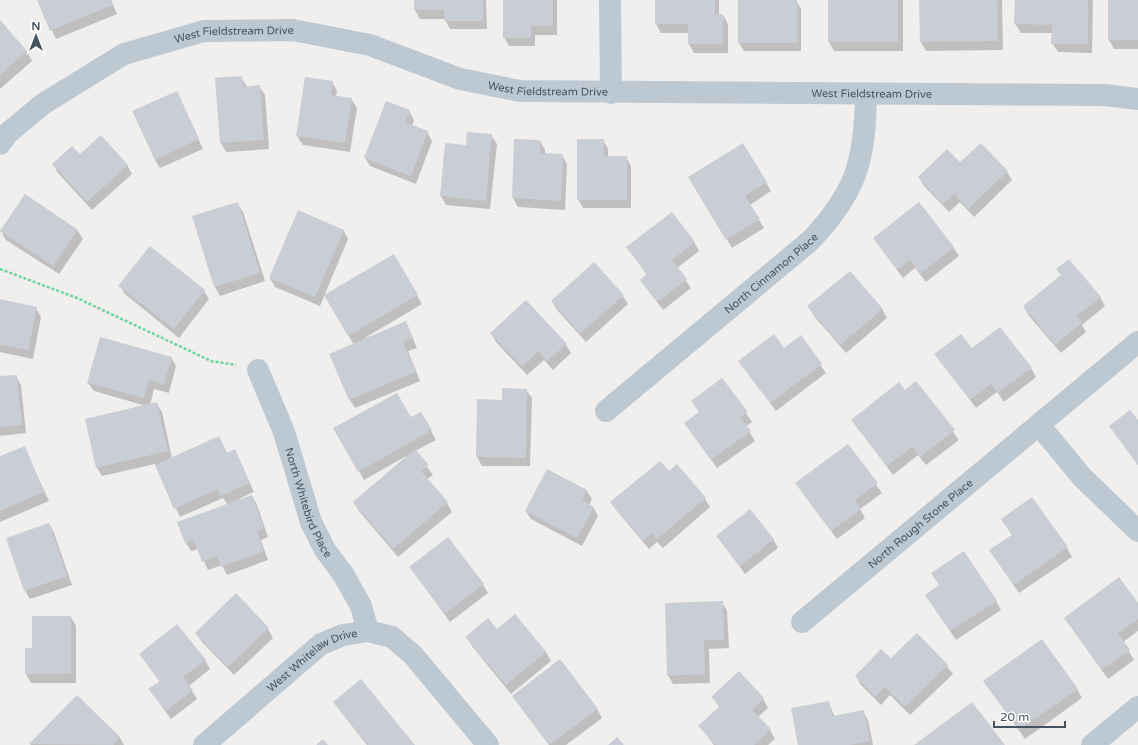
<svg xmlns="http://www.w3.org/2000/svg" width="1138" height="745" font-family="'Varela Round',sans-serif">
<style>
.shadow{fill:#0003}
.building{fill:#c9cdd5}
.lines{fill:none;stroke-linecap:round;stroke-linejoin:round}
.path{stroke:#6ad69d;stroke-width:2.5;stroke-dasharray:3 2;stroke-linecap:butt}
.minor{stroke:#bdc9d2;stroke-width:22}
.labels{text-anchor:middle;stroke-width:3;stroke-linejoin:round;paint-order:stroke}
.street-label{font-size:11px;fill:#44535e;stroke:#fff}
</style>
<rect width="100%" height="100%" fill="#f1eeee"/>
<g class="shadow">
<polygon points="38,0 111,0 117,14 56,39"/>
<polygon points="415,0 486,0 487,29 450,29 445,19 420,19 415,10"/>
<polygon points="504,0 557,0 557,35 535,35 535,46 509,46 504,37"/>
<polygon points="656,0 719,0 719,15 723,15 728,24 728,53 694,53 689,44 689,33 661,33 656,24"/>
<polygon points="796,0 801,9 801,51 744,51 739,43"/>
<polygon points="829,0 903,0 903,51 834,51 829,42"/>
<polygon points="920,0 1002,0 1003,50 926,51 921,42"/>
<polygon points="1016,0 1093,0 1092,53 1058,52 1052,43 1053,33 1021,33 1015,24"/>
<polygon points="1109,0 1138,0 1138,49 1114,49 1109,40"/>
<polygon points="0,22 27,52 32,61 0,89"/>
<polygon points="241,77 247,87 259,86 265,95 269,149 226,152 221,143 216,78"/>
<polygon points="332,82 337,91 336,97 351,99 357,108 350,152 303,145 297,136"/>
<polygon points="181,101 203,149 160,168 155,160"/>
<polygon points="409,111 414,120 412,126 427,132 432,141 416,184 370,166 365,158"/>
<polygon points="491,135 497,144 490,209 446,205 441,196 467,146"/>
<polygon points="515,140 540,141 545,150 545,154 562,155 567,164 565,210 518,207 513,198"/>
<polygon points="603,140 608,149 608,157 626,157 631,166 631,208 583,208 578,199"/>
<polygon points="743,144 771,191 750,205 764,228 732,248 694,186"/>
<polygon points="80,155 127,165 132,174 92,210 58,173 53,164"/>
<polygon points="960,164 1007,172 1012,180 974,217 960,202 949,212 924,186 919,177"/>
<polygon points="237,203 243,212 265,281 220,296 215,287 193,217"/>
<polygon points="77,230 83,239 59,274 6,240 1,231"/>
<polygon points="343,230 348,239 320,306 275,287 270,278"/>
<polygon points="874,238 953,247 959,256 926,282 915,268 903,278"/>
<polygon points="694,242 699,251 677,268 691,288 663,310 641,280 647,275 628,248"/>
<polygon points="394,255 422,304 363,339 406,323 417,348 408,351 420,381 355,408 350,400 354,345 325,296"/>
<polygon points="1058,269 1100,297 1105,306 1082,325 1086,332 1061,353 1029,316 1024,307 1062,276"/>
<polygon points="120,286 204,291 209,299 179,338 125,294"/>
<polygon points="623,296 628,304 586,342 557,310 552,301"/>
<polygon points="0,300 36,308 41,317 33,359 0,352"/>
<polygon points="809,307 882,309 887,318 846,353 814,316"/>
<polygon points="491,333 566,345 571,353 553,370 544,360 527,375 496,342"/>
<polygon points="800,337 826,373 776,411 739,361 784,349"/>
<polygon points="972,350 1031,368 1036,377 1004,402 997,392 976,408 936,354"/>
<polygon points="171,357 176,366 169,393 154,389 150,405 157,404 162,412 172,458 219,438 227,454 239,459 254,492 239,499 239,501 252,496 257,505 268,537 261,540 268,560 227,575 222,565 208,570 198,549 191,551 186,543 228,505 223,498 180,517 155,464 102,476 97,468 146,406 94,391 88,383"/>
<polygon points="16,376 21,385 26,433 0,436 0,377"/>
<polygon points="722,379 752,422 746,426 755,441 717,468 691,432 700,413 692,401"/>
<polygon points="916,382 959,440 926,465 918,455 893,475 852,420 904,391"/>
<polygon points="526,390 532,398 530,466 482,466 477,457 503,401"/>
<polygon points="421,413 436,440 415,451 433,475 427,479 447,503 452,512 398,557 359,511 354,503 408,455 364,480 335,429 411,419"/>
<polygon points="1138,422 1138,465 1110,426"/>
<polygon points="848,445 882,493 860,509 865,518 837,539 802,492"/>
<polygon points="24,447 49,501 0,522 0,458"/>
<polygon points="669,472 705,499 710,507 663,548 657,542 649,549 617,511 611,503"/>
<polygon points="586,490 592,499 589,505 593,507 598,516 582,546 531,519 526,511"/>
<polygon points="1002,520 1067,548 1072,557 1019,593 990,551 1012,535"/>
<polygon points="49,524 54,533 72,585 30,599 25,591 7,539"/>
<polygon points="717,536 773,539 778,548 745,574"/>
<polygon points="410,567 483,585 488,593 450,622"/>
<polygon points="940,586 996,601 1001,610 956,640 932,604"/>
<polygon points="236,595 268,629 273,638 234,675 202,642 196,633"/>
<polygon points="722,602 727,611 729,648 709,649 710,683 673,684 668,675"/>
<polygon points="1138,605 1138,631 1123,642 1134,660 1108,679 1065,618"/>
<polygon points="515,615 546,652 551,661 511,694 472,646 467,637 497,630"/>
<polygon points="71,617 76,626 76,683 31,683 26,674 26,649 33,649"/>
<polygon points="917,634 947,666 953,674 910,715 890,695 881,705 861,685 856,676 891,660"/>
<polygon points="140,654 205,660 210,669 189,686 197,699 171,719 150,690 160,682"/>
<polygon points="739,672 763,699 768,708 758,717 770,730 775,739 768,745 714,745 700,726 720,708 713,697"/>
<polygon points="984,681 1077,689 1082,698 1025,739"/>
<polygon points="513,696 597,709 602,718 566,745 549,745"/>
<polygon points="77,697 120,738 124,745 30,745"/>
<polygon points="828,702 835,717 863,711 868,720 873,745 799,745"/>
<polygon points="334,703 414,745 367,745"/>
</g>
<g class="building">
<polygon points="37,0 111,0 113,5 50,31"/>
<polygon points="414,0 483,0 483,21 444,21 444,10 414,10"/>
<polygon points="503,0 553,0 553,26 531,26 531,38 503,38"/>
<polygon points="655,0 715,0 715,14 723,14 723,44 688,44 688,24 655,24"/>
<rect x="738" y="0" width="59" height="43"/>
<rect x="828" y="0" width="70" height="42"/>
<polygon points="919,0 997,0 998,41 920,42"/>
<polygon points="1015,0 1088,0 1088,44 1051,44 1052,25 1014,24"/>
<rect x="1108" y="0" width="30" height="40"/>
<polygon points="0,20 27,51 0,75"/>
<polygon points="242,76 243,87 260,85 264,140 220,143 215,78"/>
<polygon points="305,77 333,81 331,95 352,98 345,143 296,136"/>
<polygon points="177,91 199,139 155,160 132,111"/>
<polygon points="386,101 410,110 405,122 428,131 411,176 364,158"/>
<polygon points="467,132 492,134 486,201 440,196 445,143 466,145"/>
<polygon points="101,135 128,165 87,202 52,164 72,146 80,154"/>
<polygon points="514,139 540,140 540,153 563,154 561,201 512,198"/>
<polygon points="577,139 604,139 604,156 627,156 627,200 577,200"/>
<polygon points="743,143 767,182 745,196 760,219 726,240 688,177"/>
<polygon points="981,143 1008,171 968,209 954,194 943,204 918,177 947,149 960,162"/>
<polygon points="25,194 78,230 53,266 0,231"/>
<polygon points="238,202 260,273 214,287 192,216"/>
<polygon points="919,202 954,247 920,274 910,260 897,270 873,238"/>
<polygon points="298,210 344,230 315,297 269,278"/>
<polygon points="672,212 695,242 672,260 687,279 657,302 640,280 647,274 626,247"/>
<polygon points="150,246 205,290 174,329 118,286"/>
<polygon points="394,254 418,295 348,336 324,295"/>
<polygon points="1069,259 1101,297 1077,316 1082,323 1055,345 1023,306 1061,275 1056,269"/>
<polygon points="594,262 624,295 580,334 551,301"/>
<polygon points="850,271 883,309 840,345 807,306"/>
<polygon points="0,299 37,307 28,350 0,345"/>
<polygon points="526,300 567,344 547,361 538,351 522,367 490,333"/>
<polygon points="406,321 413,338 403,342 416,372 349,400 329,354"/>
<polygon points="1000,327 1032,368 998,393 991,384 970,400 934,354 961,334 972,348"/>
<polygon points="774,334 784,348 801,335 822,364 770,403 738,361"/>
<polygon points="100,337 172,357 164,384 149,380 144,398 87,383"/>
<polygon points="17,375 22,425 0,427 0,376"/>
<polygon points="722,378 748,412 740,417 751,431 711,460 684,423 699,412 691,401"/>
<polygon points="916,381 955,430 920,457 912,447 887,466 851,420 899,382 905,390"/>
<polygon points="502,388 527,389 526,458 476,457 477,399 502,400"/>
<polygon points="397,393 411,417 421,412 432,430 358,472 333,428"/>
<polygon points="157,402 168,451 96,468 85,419"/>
<polygon points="1130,410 1138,420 1138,465 1109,426"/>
<polygon points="219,436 227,453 235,449 250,483 221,496 218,489 174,509 155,465"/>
<polygon points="848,444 878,483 855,500 861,509 831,531 795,483"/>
<polygon points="25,446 44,492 0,511 0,456"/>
<polygon points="415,449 429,465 421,471 448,502 393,549 353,502"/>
<polygon points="660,461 669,471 677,464 706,498 657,539 652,533 643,541 610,502"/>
<polygon points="547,469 587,490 582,500 594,507 577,538 525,511"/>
<polygon points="252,495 264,528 257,531 264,551 221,567 217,556 202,562 194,540 185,543 177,522"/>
<polygon points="1032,497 1068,547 1014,585 989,550 1012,535 1001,519"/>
<polygon points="750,509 774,539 740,566 716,536"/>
<polygon points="49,523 67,576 24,591 6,538"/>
<polygon points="448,537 484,584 445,614 409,567"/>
<polygon points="964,551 997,601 950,631 925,595 939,585 931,573"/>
<polygon points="1119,577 1138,603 1138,619 1118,633 1130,650 1102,670 1064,618"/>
<polygon points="236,593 269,628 228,667 195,633"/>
<polygon points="723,601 724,640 704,640 705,674 667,676 665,603"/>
<polygon points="515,614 546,652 506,685 465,637 488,618 497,629"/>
<polygon points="32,616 71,616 71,674 25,674 25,648 32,648"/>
<polygon points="177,624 206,660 183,677 193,690 166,711 148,689 160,681 139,654"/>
<polygon points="917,633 948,665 905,707 885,687 875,697 855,676 881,649 891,658"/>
<polygon points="1042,639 1078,689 1019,730 983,681"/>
<polygon points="560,659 598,709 549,745 512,696"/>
<polygon points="739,671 764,698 752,710 771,729 754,745 716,745 698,726 720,706 711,697"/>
<polygon points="361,679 415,745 368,745 333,702"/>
<polygon points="77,695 120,737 113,745 29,744"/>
<polygon points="829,701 832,716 864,710 870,741 850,745 798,745 791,708"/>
<polygon points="972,702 1005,745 914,745"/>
<polygon points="617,737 624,745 608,745"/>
<polygon points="323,739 328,745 316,745"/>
</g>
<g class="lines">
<polyline class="path" points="0,269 77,298 211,361 236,365"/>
<g class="minor">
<polyline points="610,0 611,93"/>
<path id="s1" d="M 0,144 L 8,133 L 43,104 L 124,54 L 204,31 L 293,30 L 370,45 L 460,79 L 520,91 L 1105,95 L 1138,99"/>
<path id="s2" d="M 258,370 L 284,432 L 311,522 L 325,550 L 343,574 L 361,606 L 368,631"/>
<path id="s3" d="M 606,411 L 810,241 C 857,192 865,160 866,94"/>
<polyline points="1039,425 1082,477 1138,531"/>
<path id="s4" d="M 802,622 L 1138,342"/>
<path id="s5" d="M 204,745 L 321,644 L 343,635 L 368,631 L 392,637 L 413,655 L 488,745"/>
<polyline points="1092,745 1138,707"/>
</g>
</g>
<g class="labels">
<g class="street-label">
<text dy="4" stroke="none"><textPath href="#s1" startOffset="267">West Fieldstream Drive</textPath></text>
<text dy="4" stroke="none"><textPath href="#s1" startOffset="590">West Fieldstream Drive</textPath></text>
<text dy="4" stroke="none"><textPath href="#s1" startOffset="914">West Fieldstream Drive</textPath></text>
<text dy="4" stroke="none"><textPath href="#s3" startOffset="215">North Cinnamon Place</textPath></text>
<text dy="4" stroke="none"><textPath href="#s2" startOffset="142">North Whitebird Place</textPath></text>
<text dy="4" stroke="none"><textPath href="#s4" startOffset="154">North Rough Stone Place</textPath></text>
<text dy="4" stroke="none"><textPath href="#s5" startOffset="139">West Whitelaw Drive</textPath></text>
</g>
</g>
<g transform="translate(36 36)" stroke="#ffffff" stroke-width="3" paint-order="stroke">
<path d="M0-3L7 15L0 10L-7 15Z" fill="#44535e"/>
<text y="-6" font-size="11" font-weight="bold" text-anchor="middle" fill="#44535e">N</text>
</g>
<path d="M994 721v6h71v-6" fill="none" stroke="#44535e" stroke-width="2"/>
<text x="1000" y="721" font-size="12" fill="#44535e" stroke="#ffffff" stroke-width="3" paint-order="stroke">20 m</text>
</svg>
